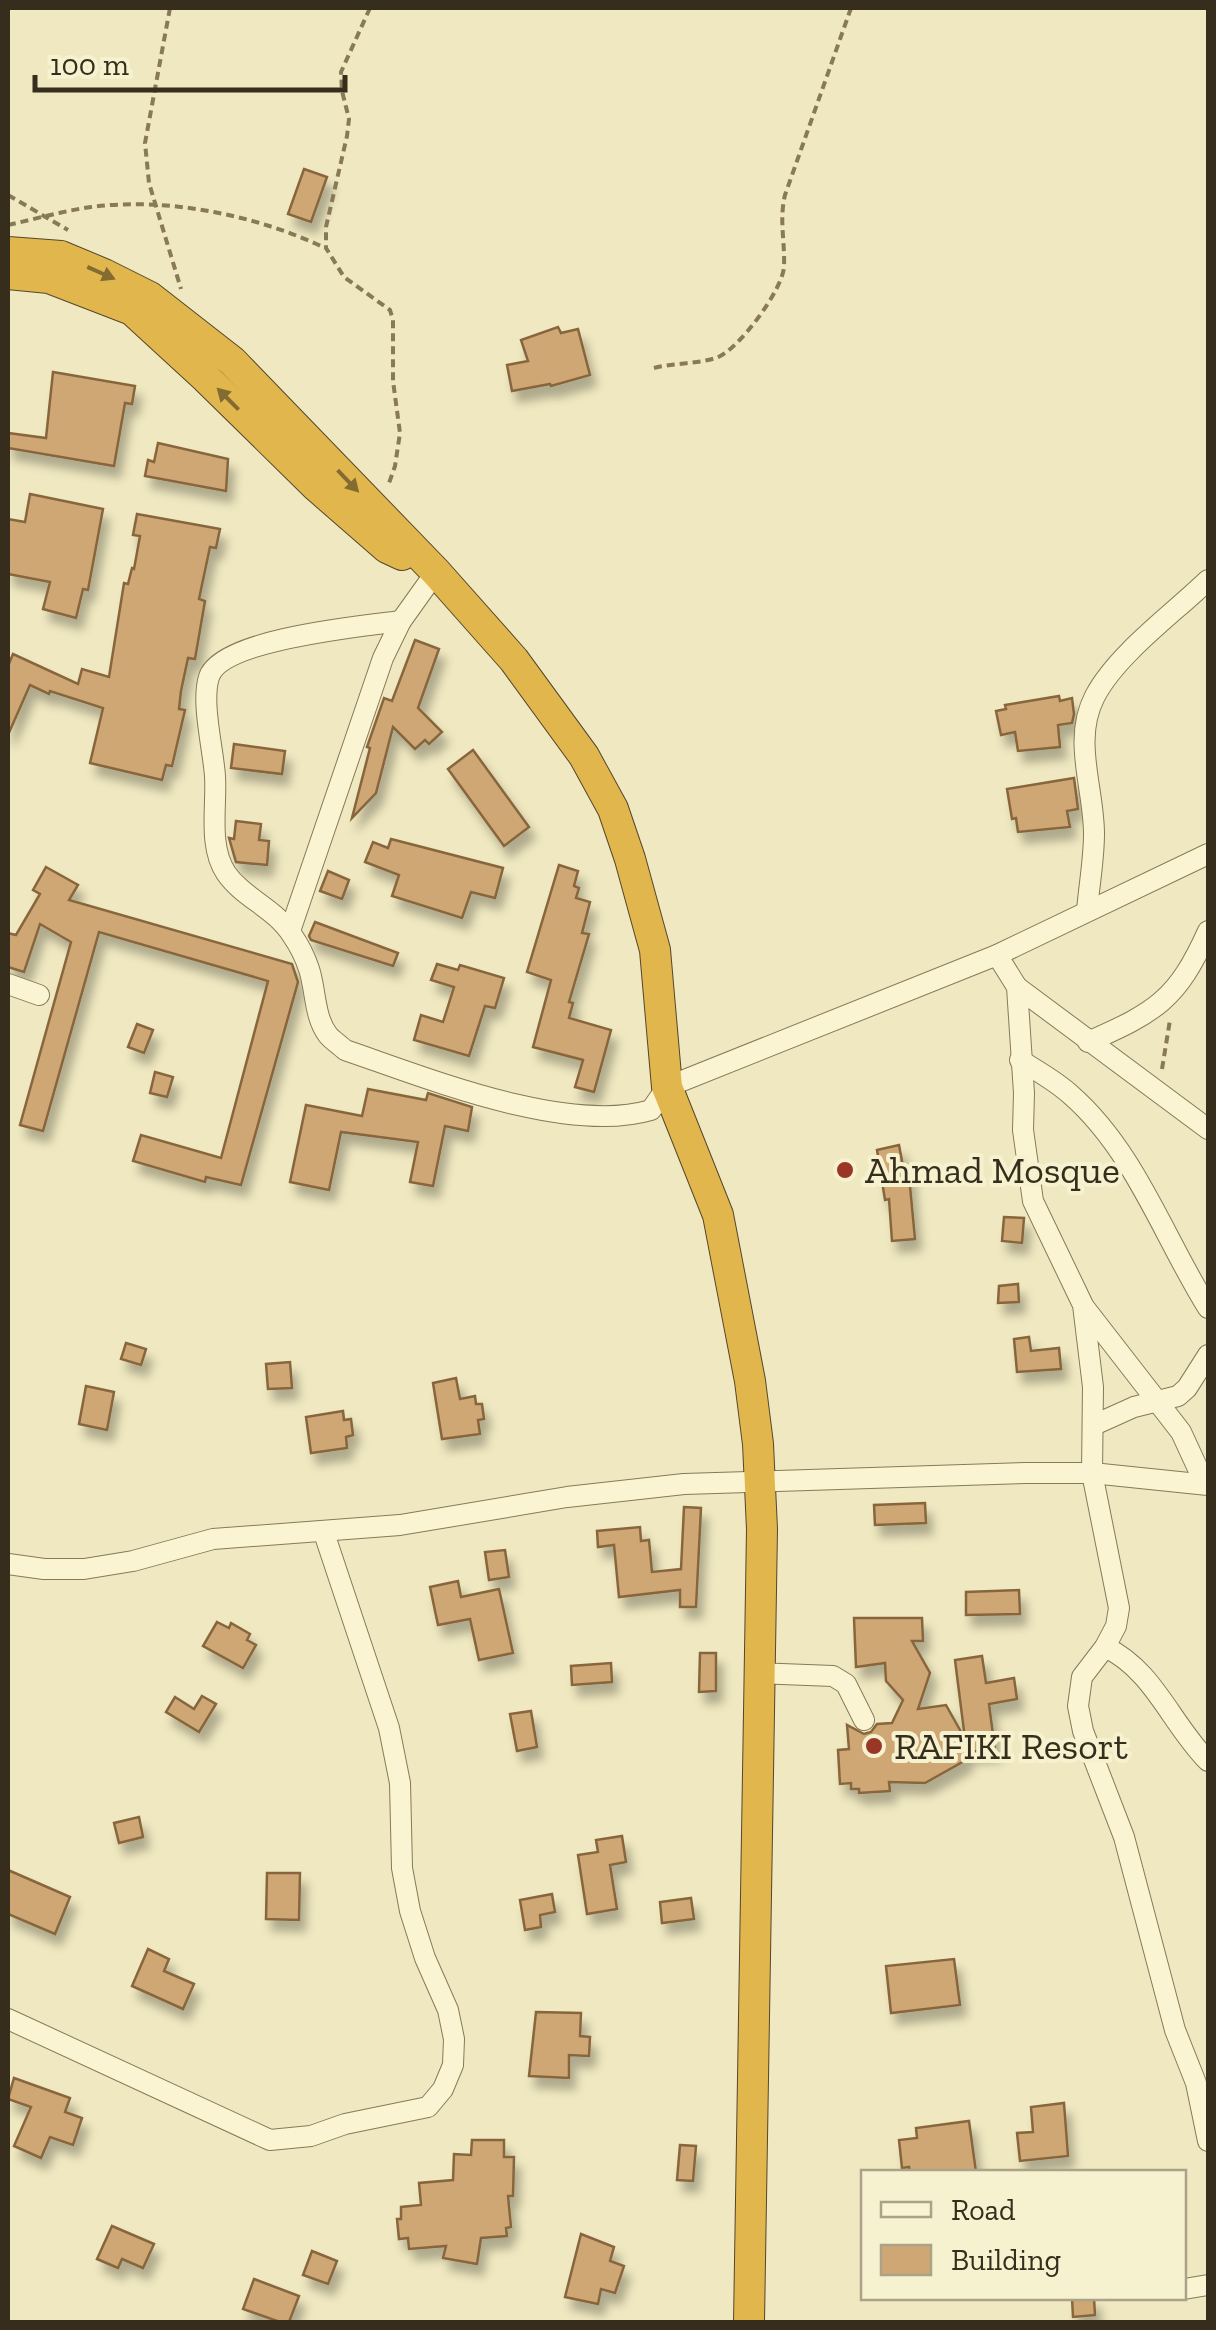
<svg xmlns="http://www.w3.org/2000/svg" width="1216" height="2330" font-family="'Zilla Slab',serif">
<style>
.building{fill:#cea774;stroke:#88663d;stroke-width:2.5;filter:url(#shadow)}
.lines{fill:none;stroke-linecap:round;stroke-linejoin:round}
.minor-casing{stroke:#887957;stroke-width:22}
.highway-casing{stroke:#55462c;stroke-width:32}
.path{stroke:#887957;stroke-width:4;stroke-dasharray:8 5;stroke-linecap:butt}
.minor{stroke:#faf4d3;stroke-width:20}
.highway{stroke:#e1b74d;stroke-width:30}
.oneway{fill:#846b32}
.poi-dot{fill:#993626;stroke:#f6f1cf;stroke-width:4}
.labels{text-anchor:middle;stroke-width:8;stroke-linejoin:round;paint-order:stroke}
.poi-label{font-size:38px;fill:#372d1c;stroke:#f6f1cf;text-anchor:start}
</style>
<defs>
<filter id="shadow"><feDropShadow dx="6" dy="11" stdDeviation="5" flood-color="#0004"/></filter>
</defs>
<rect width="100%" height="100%" fill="#efe8c0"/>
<g class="building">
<polygon points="304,169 327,177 311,222 288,214"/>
<polygon points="558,327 561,333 578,329 590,375 551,386 550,384 512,391 507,365 528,361 521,340"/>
<polygon points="53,372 135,386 132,404 125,403 114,466 8,448 8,433 46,438"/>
<polygon points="158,443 228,459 226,491 145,476 148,460 154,462"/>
<polygon points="30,494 103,509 88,590 83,589 76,618 43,609 50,582 8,574 8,519 25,522"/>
<polygon points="137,514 220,529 216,548 210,547 199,599 205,601 195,659 188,658 181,691 179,709 185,710 172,766 166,765 162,780 90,763 103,708 50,691 49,694 30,685 8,735 8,666 13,654 78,684 82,669 109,677 124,583 128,584 132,568 134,569 140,536 133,535"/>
<polygon points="415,640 439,649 418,708 442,732 429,744 425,740 415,749 393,727 376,793 352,818 370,748 367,747 384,698 392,701"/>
<polygon points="1059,696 1060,701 1072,698 1074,714 1072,723 1058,725 1060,747 1018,751 1015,732 1001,735 996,711 1006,709 1005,705"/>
<polygon points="234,744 285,751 282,774 231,768"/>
<polygon points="473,750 529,827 504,846 448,769"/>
<polygon points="1074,778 1078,809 1067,811 1070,827 1018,832 1016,818 1012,819 1007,789"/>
<polygon points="236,821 261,824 259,840 269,841 267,865 236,862 229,838 234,839"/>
<polygon points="391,839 503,868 495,898 471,892 462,918 392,896 399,875 365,862 373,842 388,848"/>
<polygon points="559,865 578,871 574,886 579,888 576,898 590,902 582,933 589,934 569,1002 573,1003 569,1018 611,1030 594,1092 575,1087 583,1060 533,1047 551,980 527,972"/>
<polygon points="46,867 78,885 69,900 292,964 298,982 241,1185 206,1177 205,1182 133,1161 141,1135 221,1158 268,981 99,932 43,1131 20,1125 71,942 40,924 24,972 8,967 8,933 16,935 40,894 33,890"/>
<polygon points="328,871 349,880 342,899 320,891"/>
<polygon points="315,922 398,953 393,966 311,940 309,936"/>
<polygon points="437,964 458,970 460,965 504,978 495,1008 485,1006 469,1056 414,1040 421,1015 443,1022 454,987 431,980"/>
<polygon points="137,1024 153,1030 144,1053 128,1047"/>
<polygon points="155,1072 173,1077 167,1097 150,1093"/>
<polygon points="368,1089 426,1100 428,1093 472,1107 468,1131 445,1126 433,1186 410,1182 418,1142 341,1132 329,1190 290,1182 306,1105 362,1116"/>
<polygon points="899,1145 903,1166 908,1165 915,1239 892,1241 889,1199 885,1200 877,1150"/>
<polygon points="1004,1217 1024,1218 1022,1243 1002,1241"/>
<polygon points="1018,1284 1019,1302 998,1303 999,1286"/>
<polygon points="1029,1337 1031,1351 1059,1348 1061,1369 1017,1372 1014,1339"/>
<polygon points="126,1343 146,1349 141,1365 121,1359"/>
<polygon points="290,1362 292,1388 268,1389 266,1364"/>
<polygon points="456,1378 460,1399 475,1396 476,1404 482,1404 484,1419 478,1420 480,1434 442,1439 433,1383"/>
<polygon points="86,1386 114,1392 107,1430 79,1424"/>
<polygon points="343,1411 344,1420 351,1419 353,1435 346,1437 347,1448 311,1453 306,1417"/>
<polygon points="925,1503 926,1523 875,1525 874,1505"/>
<polygon points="684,1507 701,1508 696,1607 680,1607 680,1590 619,1597 614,1545 598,1547 597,1531 640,1527 641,1541 649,1540 652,1572 681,1569"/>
<polygon points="505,1550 509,1577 489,1580 485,1552"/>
<polygon points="458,1581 461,1597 499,1589 513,1653 479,1660 470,1619 438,1625 430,1587"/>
<polygon points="1019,1590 1020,1614 966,1615 966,1592"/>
<polygon points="854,1618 922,1618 923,1641 912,1641 930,1673 918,1709 946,1705 965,1739 955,1660 982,1656 986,1683 1014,1678 1017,1699 989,1704 995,1750 965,1752 966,1760 925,1783 889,1782 890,1791 859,1793 859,1789 851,1789 851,1783 840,1784 838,1750 849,1749 847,1725 864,1734 871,1732 877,1724 892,1723 903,1700 886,1681 885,1663 856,1667"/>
<polygon points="217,1622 229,1628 231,1623 250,1634 247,1640 256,1645 243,1668 203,1646"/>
<polygon points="700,1653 716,1653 716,1691 699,1692"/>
<polygon points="611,1663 612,1682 572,1685 571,1666"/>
<polygon points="202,1696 216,1704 199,1732 166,1712 175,1697 194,1709"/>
<polygon points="531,1711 537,1747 517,1751 510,1714"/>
<polygon points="139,1817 143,1837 119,1843 114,1823"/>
<polygon points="622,1836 626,1862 610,1865 617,1909 587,1914 578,1855 598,1852 596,1840"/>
<polygon points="8,1870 70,1897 55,1934 8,1914"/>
<polygon points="267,1873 300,1873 299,1920 266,1919"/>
<polygon points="552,1894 555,1912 540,1915 541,1927 525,1930 520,1900"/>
<polygon points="691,1898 694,1919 662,1923 660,1902"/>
<polygon points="148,1949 169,1959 164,1971 194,1984 183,2009 132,1986"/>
<polygon points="954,1959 960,2005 891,2013 886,1966"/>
<polygon points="536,2012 581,2013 580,2036 590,2037 589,2056 569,2055 569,2078 529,2076"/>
<polygon points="14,2078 70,2098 65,2112 82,2118 73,2145 50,2137 41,2158 14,2146 31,2107 8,2099"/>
<polygon points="1064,2103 1068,2156 1020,2161 1017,2133 1033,2132 1031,2107"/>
<polygon points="969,2121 976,2172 910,2172 909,2167 902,2168 899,2140 917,2138 916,2128"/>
<polygon points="472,2140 504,2140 504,2157 514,2157 513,2196 508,2196 511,2227 506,2228 507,2236 481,2238 477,2264 443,2258 446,2246 409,2249 408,2238 399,2239 397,2219 401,2219 401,2207 421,2205 419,2183 453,2180 454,2154 471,2155"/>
<polygon points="680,2145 696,2146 693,2181 677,2180"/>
<polygon points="112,2226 154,2244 143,2268 122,2259 118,2268 97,2259"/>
<polygon points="581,2234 614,2247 610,2261 624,2266 615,2293 601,2289 598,2304 565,2297"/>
<polygon points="312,2251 337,2261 328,2284 303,2275"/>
<polygon points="254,2279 299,2296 289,2322 280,2322 243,2309"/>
<polygon points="1072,2298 1094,2298 1095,2315 1073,2317"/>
</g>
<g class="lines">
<g class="minor-casing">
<g id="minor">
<path d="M 401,621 C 363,626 221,639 209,677 C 201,702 213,748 215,776 C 217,806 208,846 226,873 C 243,898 275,908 292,935 C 299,945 305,957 309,969 C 316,990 314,1017 328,1035 C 332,1040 340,1045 345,1050 C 427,1078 567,1135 651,1110 L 667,1087 L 997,955 L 1208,854"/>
<path d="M 1087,911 C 1089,886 1094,859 1094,834 C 1094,788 1072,740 1095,696 C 1117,654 1174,613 1208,580"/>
<polyline points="290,931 383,658 401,621 436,572"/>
<polyline points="997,955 1017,987 1024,1093 1023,1130 1033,1201 1083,1305 1093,1387 1092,1473 1119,1608 1116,1626 1105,1647 1082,1677 1078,1706 1083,1731 1124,1837 1175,2030 1196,2083 1208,2141"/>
<polyline points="8,984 39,995"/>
<polyline points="1017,987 1208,1129"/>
<path d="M 1088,1042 C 1156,1012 1177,1000 1208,931"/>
<path d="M 1020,1060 C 1037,1071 1056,1081 1071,1095 C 1135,1151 1164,1238 1208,1308"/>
<polyline points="1084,1307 1181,1432 1205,1484"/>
<polyline points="1094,1425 1134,1407 1178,1396 1187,1388 1208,1355"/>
<polyline points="8,1564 44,1569 84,1569 133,1561 213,1539 400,1525 567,1497 684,1484 1026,1473 1092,1473 1208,1485"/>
<path d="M 1105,1647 C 1154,1670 1171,1724 1208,1761"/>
<polyline points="757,1673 833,1676 846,1684 864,1720"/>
<polyline points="8,2019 270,2140 311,2136 345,2124 428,2107 443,2089 453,2065 454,2039 448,2010 425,1958 410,1911 402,1868 400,1783 389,1728 324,1533"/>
<polyline points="1184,2289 1208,2285"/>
</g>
</g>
<g class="highway-casing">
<g id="highway">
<polyline points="8,252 61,256 104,274 150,297 232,361 436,572 514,660 584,756 613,809 630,859 655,950 667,1087 718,1215 750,1381 758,1444 762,1529 749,2322"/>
<polyline points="8,274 49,278 132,310 206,378 317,487 387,548 402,555"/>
</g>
</g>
<g class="path">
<polyline points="170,8 145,143 149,183 181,289"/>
<polyline points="370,8 341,72 342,91 349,119 347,136 326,227 326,248 344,277 390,310 393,320 393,381 400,433 395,466 388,486"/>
<polyline points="8,195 68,230"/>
<path d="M 8,225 C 35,219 63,211 91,207 C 167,197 256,215 325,248"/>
<path d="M 654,368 C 674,363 696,364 716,358 C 738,351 784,288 784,266 C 785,241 779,220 785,195 L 851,8"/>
<polyline points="1162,1069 1170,1020"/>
</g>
<use href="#minor" class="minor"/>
<use href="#highway" class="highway"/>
</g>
<defs><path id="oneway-solid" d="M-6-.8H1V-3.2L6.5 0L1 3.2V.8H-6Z" transform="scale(2.5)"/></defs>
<g class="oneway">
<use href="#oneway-solid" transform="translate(101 273) rotate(24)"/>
<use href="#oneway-solid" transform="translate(228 399) rotate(-135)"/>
<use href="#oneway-solid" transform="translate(348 481) rotate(46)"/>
</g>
<g class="poi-dot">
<circle cx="845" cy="1170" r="10"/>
<circle cx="874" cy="1746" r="10"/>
</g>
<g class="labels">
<g class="poi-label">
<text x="865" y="1183">Ahmad Mosque</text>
<text x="894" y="1759">RAFIKI Resort</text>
</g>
</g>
<rect width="1216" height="2330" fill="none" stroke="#372d1c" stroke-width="20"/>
<rect x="861" y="2170" width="325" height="130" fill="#f6f1cf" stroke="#aaa387" stroke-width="2.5"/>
<rect x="881" y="2202" width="50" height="15" fill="#faf4d3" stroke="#aaa387" stroke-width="2.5"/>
<text x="951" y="2220" font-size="30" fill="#372d1c">Road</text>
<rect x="881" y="2245" width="50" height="30" fill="#cea774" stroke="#aaa387" stroke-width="2.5"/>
<text x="951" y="2270" font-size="30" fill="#372d1c">Building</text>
<path d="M35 75v15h310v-15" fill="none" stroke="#372d1c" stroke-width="5"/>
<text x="50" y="75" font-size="30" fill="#372d1c" stroke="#f6f1cf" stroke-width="8" paint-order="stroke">100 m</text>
</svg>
